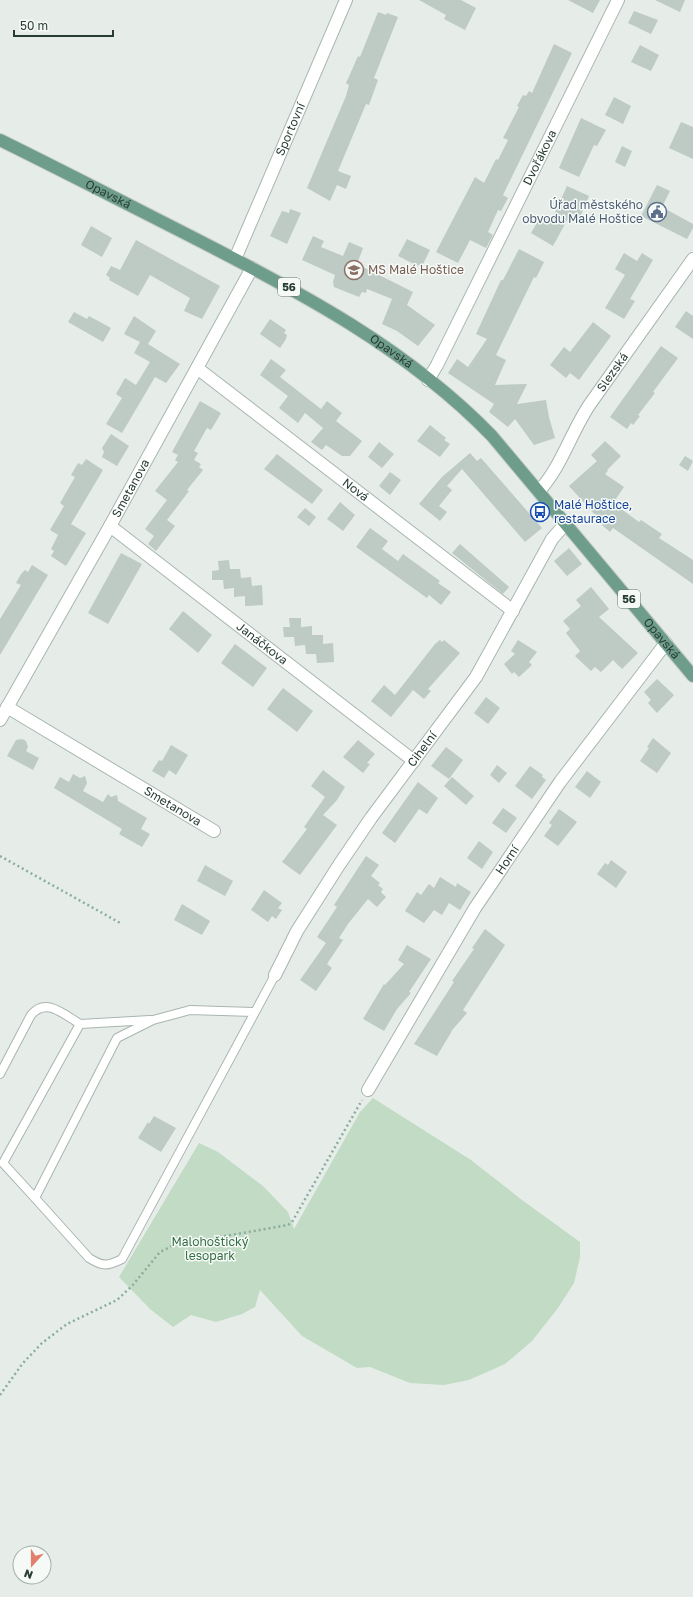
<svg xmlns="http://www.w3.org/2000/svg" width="693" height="1597" font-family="'Golos Text',sans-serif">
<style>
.green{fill:#c1dbc5}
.building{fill:#becac4}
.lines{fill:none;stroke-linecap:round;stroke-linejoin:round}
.service-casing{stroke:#a9b5af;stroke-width:10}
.minor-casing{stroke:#a9b5af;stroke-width:14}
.primary-casing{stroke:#c3c9c6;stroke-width:14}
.path{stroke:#8aad9e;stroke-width:2.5;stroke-dasharray:2 3;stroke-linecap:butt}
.service{stroke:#fff;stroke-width:8}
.minor{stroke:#fff;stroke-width:12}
.primary{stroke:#6f9d8c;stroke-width:12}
.labels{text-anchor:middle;stroke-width:3;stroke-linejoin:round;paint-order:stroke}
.shield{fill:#f6faf7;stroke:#65766e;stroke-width:1}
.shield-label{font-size:11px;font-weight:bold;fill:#273d34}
.street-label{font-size:12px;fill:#273d34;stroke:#f6faf7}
.service-label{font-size:12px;fill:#4e5e75;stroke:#f6faf7;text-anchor:end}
.education-label{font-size:12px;fill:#785e54;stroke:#f6faf7;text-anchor:start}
.transit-label{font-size:12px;fill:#164399;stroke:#f6faf7;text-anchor:start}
.park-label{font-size:12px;fill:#356f45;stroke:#f6faf7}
</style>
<rect width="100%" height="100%" fill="#e6ede9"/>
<polygon class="green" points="373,1098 471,1160 522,1200 580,1242 580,1257 574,1283 558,1308 532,1341 505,1364 469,1380 444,1385 410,1383 370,1367 357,1368 302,1336 260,1290 255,1307 242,1314 216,1322 191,1315 173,1327 150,1309 119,1277 199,1143 218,1152 263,1186 288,1212 294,1229 360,1112"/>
<g class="building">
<polygon points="419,0 461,0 476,8 465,30 444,19 446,15"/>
<polygon points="568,0 600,0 593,13"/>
<polygon points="655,0 685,0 680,12"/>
<polygon points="634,11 658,20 651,34 628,23"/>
<polygon points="378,12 386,15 387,13 398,17 374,78 378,80 369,105 366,104 338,171 351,176 346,189 337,185 330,201 307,188 346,96 349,85 346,83 351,72 358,56 360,57"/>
<polygon points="554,44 572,53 503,195 508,198 501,211 498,210 488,232 493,235 486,248 470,240 458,263 436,252 475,177 484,183 496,159 498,160 508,140 503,138 519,107 517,106 523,95 526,96 529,91 532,93"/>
<polygon points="640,45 659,55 651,71 631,62"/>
<polygon points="614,97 631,106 623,124 605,115"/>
<polygon points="581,118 606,130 597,146 594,145 579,177 559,168"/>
<polygon points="681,122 693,127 693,159 669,148"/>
<polygon points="622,146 632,151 625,167 615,162"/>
<polygon points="657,185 670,191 662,207 693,224 693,228 687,239 641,216"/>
<polygon points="567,186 589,196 580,217 571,213 553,246 531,233 541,216 551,221"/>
<polygon points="290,209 301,213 287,244 270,236 282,211 289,213"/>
<polygon points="91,226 112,238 102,257 81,245"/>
<polygon points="313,236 324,241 321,247 343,256 349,242 363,248 357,264 413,292 407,305 435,325 418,346 397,331 382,324 392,299 367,289 366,293 362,292 359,297 334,287 333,282 335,275 302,260"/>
<polygon points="407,239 430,250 422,266 416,265 398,256"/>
<polygon points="136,240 220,286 202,319 184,311 190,298 150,275 138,296 109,280 110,278 106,275 111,266 120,270"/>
<polygon points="519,249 544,262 536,278 534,277 496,355 506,360 495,385 527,384 517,404 546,400 549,417 555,438 534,445 515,419 508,427 489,412 494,404 448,373 457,359 468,367 487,339 476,334 501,280 503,280"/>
<polygon points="624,253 637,261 642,253 653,260 630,299 635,301 624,319 605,308 625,275 615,269"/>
<polygon points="686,311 693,316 693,339 675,327"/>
<polygon points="74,312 87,319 89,316 111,328 103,342 68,322"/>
<polygon points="134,316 156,331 148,344 180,364 166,383 155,377 122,433 106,424 122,398 116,394 125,378 136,385 150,362 134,353 140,342 124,334"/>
<polygon points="270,319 286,330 284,333 287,335 286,339 280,348 260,334"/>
<polygon points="593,322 611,336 579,380 570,373 566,378 550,365 564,347 570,352"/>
<polygon points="661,346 678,358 653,392 655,393 638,415 640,416 633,425 631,423 627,429 610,417"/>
<polygon points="271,359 286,370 280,377 321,409 327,401 342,413 336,421 362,441 350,456 342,456 326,445 322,450 311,442 323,428 305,413 298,423 279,408 288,396 260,375"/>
<polygon points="200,401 221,413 211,430 207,428 194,451 198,453 194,460 201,464 199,467 203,470 187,490 189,491 167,520 175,526 156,551 148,544 154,536 145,529 167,500 155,491 178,462 175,460 178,455 172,452"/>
<polygon points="430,425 446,438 444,440 450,444 440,457 417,441"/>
<polygon points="111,434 129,446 117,466 102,457 104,452 102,448"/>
<polygon points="605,441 621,456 607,470 608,471 605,474 624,487 613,503 639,522 641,520 662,534 659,538 693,560 693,584 613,528 610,532 602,525 603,524 595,518 596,516 569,486 597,461 591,455"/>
<polygon points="379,442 394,454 382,468 368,457"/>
<polygon points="470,453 477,461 481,458 542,528 525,542 462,469 447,486 452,490 439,506 447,512 440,521 419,504 442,477"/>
<polygon points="277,454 323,490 312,504 264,469"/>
<polygon points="685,456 693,461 688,471 679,465"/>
<polygon points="86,459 103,470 71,524 86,533 66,566 51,556 54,551 51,549 58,535 50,530 64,506 60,503 75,477 71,475 78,463 82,465"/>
<polygon points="390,472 401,480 390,495 379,486"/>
<polygon points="340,502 355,515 343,531 327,519"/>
<polygon points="305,508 316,517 309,526 297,517"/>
<polygon points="370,528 388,541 382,549 398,561 403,554 440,581 438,583 451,592 441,605 429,595 427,598 356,547"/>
<polygon points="460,544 509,587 503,594 452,553"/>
<polygon points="569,548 582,564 567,576 554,561"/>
<polygon points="121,553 142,564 108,624 88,613"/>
<polygon points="229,560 230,569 240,569 241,578 251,577 252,586 262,585 263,605 245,606 245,596 234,597 234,588 224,589 223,580 212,580 212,571 219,570 218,561"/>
<polygon points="32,565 48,575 0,655 0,619 21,585 16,583 21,574 25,570 28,572"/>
<polygon points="591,587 609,609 599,617 638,653 622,669 613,660 601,672 595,667 591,671 575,656 580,651 566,633 570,629 563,621 581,606 576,600"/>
<polygon points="183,611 212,635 198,653 169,629"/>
<polygon points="289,618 301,618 301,627 312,626 312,635 323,635 323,644 333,643 334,662 317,663 316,654 306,654 305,645 295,646 294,637 284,637 283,627 290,627"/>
<polygon points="440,640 442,642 444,640 460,653 428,689 431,691 424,699 413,690 391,717 371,701 384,685 395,695 435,644"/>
<polygon points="518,640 537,652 529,662 532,665 519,677 514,672 512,674 504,664 515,654 511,651"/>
<polygon points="235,644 267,668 253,687 221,663"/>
<polygon points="657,679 674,695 657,713 648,703 651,700 644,692"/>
<polygon points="283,688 313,711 297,732 267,709"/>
<polygon points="486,697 500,708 488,724 474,713"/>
<polygon points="653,738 671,753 657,773 640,761 649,748 647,747"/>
<polygon points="22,739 26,741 28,747 26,751 39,758 33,770 7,756 16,740"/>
<polygon points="358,740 375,754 367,763 370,764 363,773 343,757"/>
<polygon points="171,745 188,755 176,775 169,770 164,778 152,771 159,760 162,761"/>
<polygon points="446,747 463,760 449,779 431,766"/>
<polygon points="497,765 507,773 499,783 490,775"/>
<polygon points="530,766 543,775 542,777 546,780 532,799 515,786"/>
<polygon points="323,770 345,787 337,800 323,815 337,825 300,875 282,862 307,829 304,827 325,797 311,786"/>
<polygon points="587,771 601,782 590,798 575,787"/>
<polygon points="73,774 80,778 85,776 87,783 83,791 103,802 108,794 111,797 117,795 118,801 147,818 141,829 150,834 142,847 119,834 122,829 54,788 60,777 69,782"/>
<polygon points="452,777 474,796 466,805 444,786"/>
<polygon points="418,782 438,798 427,814 419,809 395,843 382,833"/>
<polygon points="503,808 517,818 506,833 492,823"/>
<polygon points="559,809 577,822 558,846 544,836 552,825 549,823"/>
<polygon points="479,841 493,852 482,869 467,858"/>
<polygon points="366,856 379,865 371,876 380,883 378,885 383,889 381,892 386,897 377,907 368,899 348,924 339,938 343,940 327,964 332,968 316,991 300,980 326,943 317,937 337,907 334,905"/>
<polygon points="611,860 627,872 616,888 597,874 605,863 608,865"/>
<polygon points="205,865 233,881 225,896 197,881"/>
<polygon points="440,877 456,887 457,883 471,892 460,910 449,903 442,915 434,910 424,923 405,911 417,892 421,895 429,884 434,888"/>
<polygon points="264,890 282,903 278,908 282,910 276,919 272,916 268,922 251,910"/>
<polygon points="182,904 210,921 202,935 174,920"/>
<polygon points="485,929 505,945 463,1010 467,1013 453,1029 437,1056 414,1044 454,982 452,981 474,949 472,948"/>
<polygon points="407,945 431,959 409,992 411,993 397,1009 384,1031 363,1019 384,984 385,985 404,964 398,960"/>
<polygon points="154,1116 176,1128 161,1152 138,1138 148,1122 149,1124"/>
</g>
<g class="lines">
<g class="service-casing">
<g id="service">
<path d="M 253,1012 L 190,1010 L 153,1020 L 117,1038 L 35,1198 L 89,1258 C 103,1267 108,1266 122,1259 L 275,975"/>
<path d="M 0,1074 L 31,1015 C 46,997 63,1014 80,1024"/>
<polyline points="35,1198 3,1163 80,1024 150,1020"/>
</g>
</g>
<g class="minor-casing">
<g id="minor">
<path id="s1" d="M 235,259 L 346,0"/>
<path id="s2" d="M 197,368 L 513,611"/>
<path id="s3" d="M 428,380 L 437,365 L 618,0"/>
<path id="s4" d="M 539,491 C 562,466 571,432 590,404 L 693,259"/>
<path id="s5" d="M 110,526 L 414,761"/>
<path id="s6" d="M 7,707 L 214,831"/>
<path id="s7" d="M 0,720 L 110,526 L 252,268"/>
<path id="s8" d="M 275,975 L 297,931 L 339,865 L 371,818 L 476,677 L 552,539 L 566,523"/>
<path id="s9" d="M 368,1090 L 475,908 L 560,782 L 666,643"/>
</g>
</g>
<g class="primary-casing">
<g id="primary">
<path id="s10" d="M 0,140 C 65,172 129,205 194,238 C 300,292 408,349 492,436 L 693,676"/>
</g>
</g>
<g class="path">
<polyline points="0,856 122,924"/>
<polyline points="0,1395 23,1363 42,1343 67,1324 117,1300 132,1286 160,1252 174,1245 288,1225 292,1222 362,1100"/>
</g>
<use href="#service" class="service"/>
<use href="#minor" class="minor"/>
<use href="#primary" class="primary"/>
</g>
<defs>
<g id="civic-ring" transform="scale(1)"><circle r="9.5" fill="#f6faf7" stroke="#5c6f8a" stroke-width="1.5"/><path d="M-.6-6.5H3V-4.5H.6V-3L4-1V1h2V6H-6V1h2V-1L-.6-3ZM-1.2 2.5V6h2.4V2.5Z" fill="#5c6f8a"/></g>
<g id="school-ring" transform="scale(1)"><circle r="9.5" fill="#f6faf7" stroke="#8d6e63" stroke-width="1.5"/><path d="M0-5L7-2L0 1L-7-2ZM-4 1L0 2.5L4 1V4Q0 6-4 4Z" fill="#8d6e63"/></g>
<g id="bus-ring" transform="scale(1)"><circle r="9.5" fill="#f6faf7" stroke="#1a4fb4" stroke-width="1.5"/><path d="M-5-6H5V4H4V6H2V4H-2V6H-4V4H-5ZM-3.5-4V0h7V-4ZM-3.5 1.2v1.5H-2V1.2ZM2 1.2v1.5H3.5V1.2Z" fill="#1a4fb4"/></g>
</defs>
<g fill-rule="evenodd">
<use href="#civic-ring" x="657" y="212"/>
<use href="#school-ring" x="354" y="270"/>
<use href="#bus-ring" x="540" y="512"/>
</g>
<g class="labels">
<g class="shield">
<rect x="278" y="278" width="22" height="18" rx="3"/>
<rect x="618" y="590" width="22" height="18" rx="3"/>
</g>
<g class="shield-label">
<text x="289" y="291">56</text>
<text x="629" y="603">56</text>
</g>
<g class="street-label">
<text dy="4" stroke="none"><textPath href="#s1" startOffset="141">Sportovní</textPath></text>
<text dy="4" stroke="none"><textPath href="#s3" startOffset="249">Dvořákova</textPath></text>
<text dy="4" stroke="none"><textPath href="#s10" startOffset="121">Opavská</textPath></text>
<text dy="4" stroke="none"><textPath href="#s10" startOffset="445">Opavská</textPath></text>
<text dy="4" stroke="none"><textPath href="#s4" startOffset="140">Slezská</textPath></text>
<text dy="4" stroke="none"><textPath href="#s7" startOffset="266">Smetanova</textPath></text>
<text dy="4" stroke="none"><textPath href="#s2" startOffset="200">Nová</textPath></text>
<text dy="4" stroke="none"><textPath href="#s10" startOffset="841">Opavská</textPath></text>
<text dy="4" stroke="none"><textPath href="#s5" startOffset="192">Janáčkova</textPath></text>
<text dy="4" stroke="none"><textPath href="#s8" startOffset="270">Cihelní</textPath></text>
<text dy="4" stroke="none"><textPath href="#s6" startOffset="193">Smetanova</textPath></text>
<text dy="4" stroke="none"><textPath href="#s9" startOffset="269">Horní</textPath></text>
</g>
<g class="service-label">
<text x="643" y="209">Úřad městského<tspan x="643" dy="14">obvodu Malé Hoštice</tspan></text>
</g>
<g class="education-label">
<text x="368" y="274">MS Malé Hoštice</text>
</g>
<g class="transit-label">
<text x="554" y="509">Malé Hoštice,<tspan x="554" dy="14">restaurace</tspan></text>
</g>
<g class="park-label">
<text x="210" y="1246">Malohoštický<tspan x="210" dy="14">lesopark</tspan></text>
</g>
</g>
<g transform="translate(32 1565) rotate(201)"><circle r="19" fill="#f6faf7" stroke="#a3aea9"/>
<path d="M0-3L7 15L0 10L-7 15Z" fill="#e27e6e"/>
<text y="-6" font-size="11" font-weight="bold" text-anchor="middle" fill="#273d34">N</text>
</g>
<path d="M14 30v6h99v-6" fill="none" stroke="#273d34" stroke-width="2"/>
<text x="20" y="30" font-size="12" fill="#273d34" stroke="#f6faf7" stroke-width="3" paint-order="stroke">50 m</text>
</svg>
